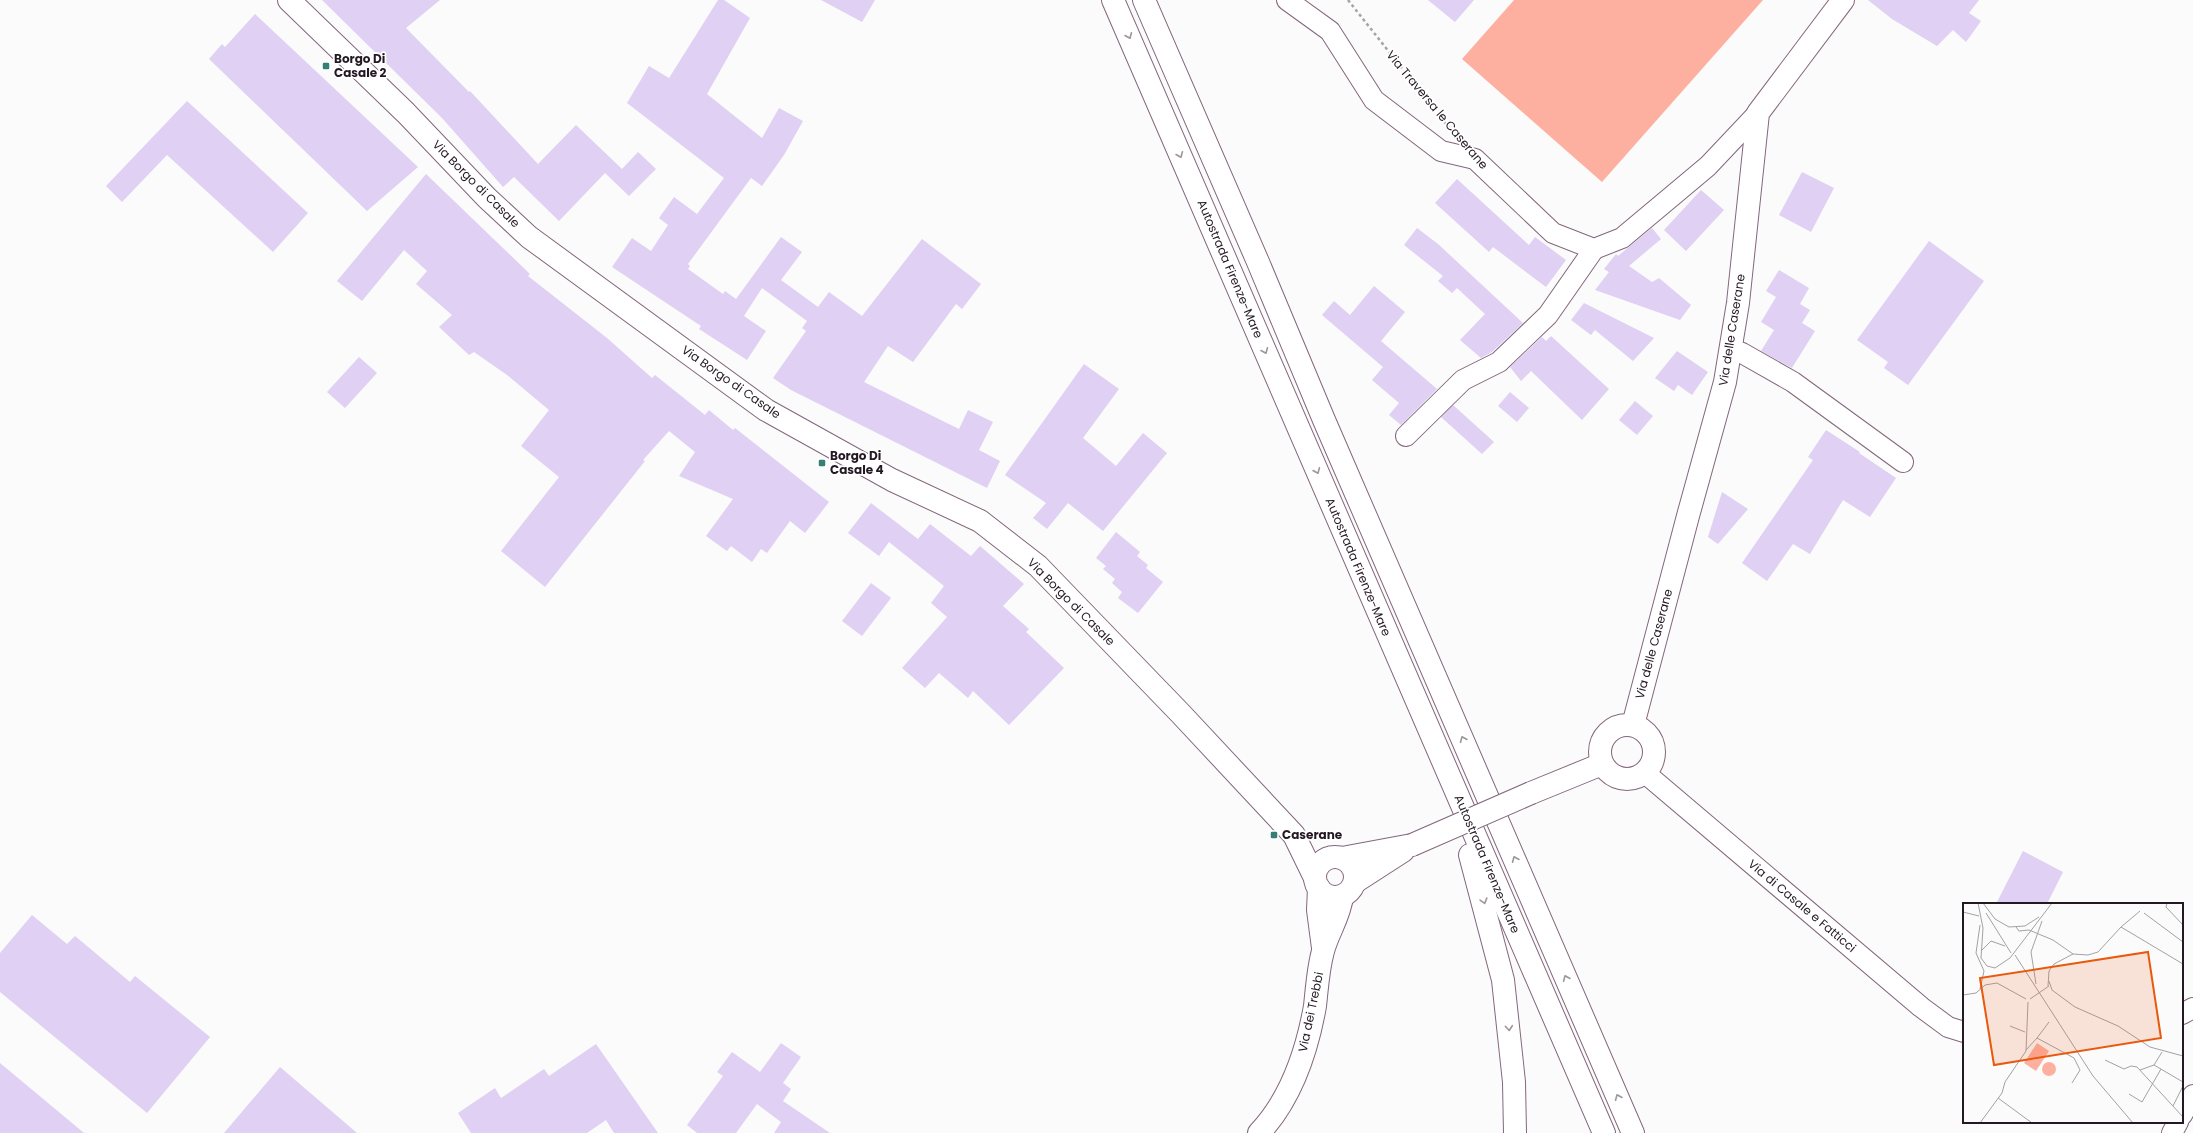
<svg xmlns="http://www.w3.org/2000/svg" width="2193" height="1133" font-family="Poppins,sans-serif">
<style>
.green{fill:#feb0a0}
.building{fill:#dfd0f4}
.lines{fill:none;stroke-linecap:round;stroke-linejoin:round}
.minor-casing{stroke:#83667d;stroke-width:22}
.tertiary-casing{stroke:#83667d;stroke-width:24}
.motorway-casing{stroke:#83667d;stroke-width:24}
.path{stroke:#a7a2a6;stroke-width:2.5;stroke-dasharray:3 3;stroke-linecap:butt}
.minor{stroke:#fff;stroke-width:20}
.tertiary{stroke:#fff;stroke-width:22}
.motorway{stroke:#fff;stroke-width:22}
.tertiary-bridge-casing{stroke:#83667d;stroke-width:24;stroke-linecap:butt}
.tertiary-bridge{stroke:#fff;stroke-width:22}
.oneway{stroke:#9c979c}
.poi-dot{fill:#377e77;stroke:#fff;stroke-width:1.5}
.labels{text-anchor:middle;stroke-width:3.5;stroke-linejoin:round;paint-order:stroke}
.poi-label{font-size:12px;font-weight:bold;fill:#241822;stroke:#fff;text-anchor:start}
.street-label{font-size:12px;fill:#241822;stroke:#fff}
.inset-road{fill:none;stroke:#a5a0a4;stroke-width:1}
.view{fill:#e8590c;fill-opacity:0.15;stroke:#e8590c;stroke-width:2}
.inset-edge{fill:none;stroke:#241822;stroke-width:2}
</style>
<rect width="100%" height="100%" fill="#fbfbfb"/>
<polygon class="green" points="1514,0 1763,0 1602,182 1462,59"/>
<g class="building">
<polygon points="322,0 440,0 406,28 469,92 470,91 538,164 576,125 622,169 638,152 656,169 629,196 605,173 559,221 514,177 503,187 442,118"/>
<polygon points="718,0 724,0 750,18 707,94 762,138 779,108 803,121 784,155 762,186 751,178 688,264 690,266 688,269 723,294 725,291 736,299 781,237 802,252 781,280 818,307 829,292 862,316 922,239 981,284 962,309 956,304 913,362 888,346 864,382 959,429 968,410 993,422 979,450 1000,461 987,488 791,390 773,378 806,331 802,328 807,321 762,288 744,316 766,331 747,360 699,329 701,326 612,267 632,238 651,251 668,225 659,218 674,197 697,214 724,178 627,103 649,66 669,78"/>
<polygon points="821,0 875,0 862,22"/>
<polygon points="1428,0 1474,0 1455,22"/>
<polygon points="1868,0 1979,0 1969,13 1981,21 1966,42 1953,30 1937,46 1892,19"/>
<polygon points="255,14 418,167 367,211 209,59 222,44 225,47"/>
<polygon points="187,101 308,213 273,252 167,155 122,202 106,186"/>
<polygon points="1802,172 1834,188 1811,232 1779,215"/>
<polygon points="426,174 530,274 528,276 607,338 652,378 655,375 705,415 709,410 733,430 735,428 829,502 805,533 790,521 767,553 761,549 752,562 731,546 727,551 706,536 733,499 679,476 695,452 669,431 643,460 645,461 545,587 501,551 559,477 521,446 549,410 507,375 474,352 469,355 439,327 452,315 416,284 427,271 404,250 362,301 337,281"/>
<polygon points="1457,179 1529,245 1535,237 1566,260 1546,287 1493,247 1489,252 1435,203"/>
<polygon points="1701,190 1724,210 1686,251 1664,230"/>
<polygon points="1417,228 1438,244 1523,323 1492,352 1481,358 1460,340 1485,314 1457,288 1452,293 1438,281 1443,276 1404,245"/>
<polygon points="1652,228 1661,239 1629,266 1652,282 1659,278 1691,305 1680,320 1595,290 1609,272 1604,269 1616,254 1618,256"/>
<polygon points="1929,241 1984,281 1908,385 1884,368 1888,362 1857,340"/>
<polygon points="1779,270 1809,288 1800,304 1810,310 1802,323 1815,331 1792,368 1761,351 1774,330 1761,322 1776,297 1766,291"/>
<polygon points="1374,286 1405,312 1381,341 1437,389 1401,425 1389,415 1399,403 1372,380 1383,367 1322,315 1334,301 1350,315"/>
<polygon points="1584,303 1654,338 1633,361 1595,330 1591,335 1571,320"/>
<polygon points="1551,336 1609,389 1582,420 1531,371 1521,381 1510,367 1542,337 1546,341"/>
<polygon points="1677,351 1708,372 1692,395 1678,385 1674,391 1655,378"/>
<polygon points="359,357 377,373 345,408 327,392"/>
<polygon points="1084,364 1119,389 1083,438 1116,466 1143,433 1167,453 1103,531 1068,503 1047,529 1033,518 1046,503 1005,475"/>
<polygon points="1510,392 1529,408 1517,422 1498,406"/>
<polygon points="1635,401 1653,416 1637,435 1619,420"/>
<polygon points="1453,405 1494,442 1482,454 1441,417"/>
<polygon points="1826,430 1860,452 1859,453 1896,478 1870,517 1843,500 1810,554 1793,544 1767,581 1742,563 1813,460 1808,457"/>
<polygon points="1722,492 1748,509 1718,544 1708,537"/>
<polygon points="871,503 918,539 930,524 971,556 980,546 1024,584 1003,606 1029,629 1026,632 1064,668 1009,725 973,691 968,698 939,673 925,688 902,668 947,617 931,603 944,586 889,542 879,556 848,533"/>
<polygon points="1116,532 1140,552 1137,556 1148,565 1146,568 1163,582 1138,613 1118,598 1122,592 1112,583 1115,579 1103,569 1106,566 1096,558"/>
<polygon points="871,583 891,598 862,636 842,621"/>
<polygon points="2023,851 2063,872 2047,904 1996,904"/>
<polygon points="32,915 67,944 75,936 130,982 135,976 210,1037 147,1113 0,992 0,953"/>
<polygon points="781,1043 801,1057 783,1083 791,1089 783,1101 830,1133 774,1133 781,1122 757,1104 736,1133 697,1133 687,1125 723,1076 717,1072 732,1052 760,1072"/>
<polygon points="596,1044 658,1133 614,1133 606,1120 587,1133 471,1133 458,1113 495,1088 501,1098 544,1069 549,1076"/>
<polygon points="0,1063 84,1133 0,1133"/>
<polygon points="280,1067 357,1133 224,1133"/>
</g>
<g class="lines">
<g class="minor-casing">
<g id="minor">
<polyline points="1287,0 1330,31 1374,100 1441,151 1475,159 1553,233 1594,249 1622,238 1708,166 1758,113"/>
<polyline points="1732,349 1742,353 1793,382 1903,462"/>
<polyline points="1406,436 1463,380 1499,362 1548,315 1594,249"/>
<polyline points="1645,773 1921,1007 1948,1027 1964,1032"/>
<polyline points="2182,1014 2193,1008"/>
<polyline points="2182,1115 2193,1095"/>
<polyline points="2172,1133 2178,1122"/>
</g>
</g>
<g class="tertiary-casing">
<g id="tertiary">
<polyline points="289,0 406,113 487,198 529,237 766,410 892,480 980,521 1038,566 1181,714 1294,835 1315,878"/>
<circle cx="1627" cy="752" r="27"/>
<polyline points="1633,725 1688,516 1725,382 1738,303 1758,113 1843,0"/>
<polyline points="1531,793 1602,764"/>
<circle cx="1335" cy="877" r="20"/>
<polyline points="1342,858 1412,845"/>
<polyline points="1355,882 1403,851"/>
<polyline points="1319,888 1318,910 1323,948"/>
<path d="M 1259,1133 C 1291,1099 1307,1051 1315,1006 C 1317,988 1318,969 1323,951 C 1328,932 1340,916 1342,896"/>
</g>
</g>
<g class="motorway-casing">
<g id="motorway">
<polyline points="1113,0 1604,1133"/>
<polyline points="1144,0 1258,262 1324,420 1633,1133"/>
<polyline points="1470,855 1503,980 1514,1082 1515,1133"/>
</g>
</g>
<polyline class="path" points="1348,0 1454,134"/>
<use href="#minor" class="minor"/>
<use href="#tertiary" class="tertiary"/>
<use href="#motorway" class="motorway"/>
<g class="tertiary-bridge-casing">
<polyline id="tertiary-bridge" points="1412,845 1531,793"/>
</g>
<use href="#tertiary-bridge" class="tertiary-bridge"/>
</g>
<defs><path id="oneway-chevron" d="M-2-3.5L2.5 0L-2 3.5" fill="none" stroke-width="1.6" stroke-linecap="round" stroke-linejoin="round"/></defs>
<g class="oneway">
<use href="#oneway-chevron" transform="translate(1129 36) rotate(67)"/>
<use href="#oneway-chevron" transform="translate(1180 155) rotate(67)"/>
<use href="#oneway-chevron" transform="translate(1265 351) rotate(67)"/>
<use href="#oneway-chevron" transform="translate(1317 471) rotate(67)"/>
<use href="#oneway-chevron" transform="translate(1463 739) rotate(-113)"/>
<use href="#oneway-chevron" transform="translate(1515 859) rotate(-113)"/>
<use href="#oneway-chevron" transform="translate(1484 901) rotate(74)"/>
<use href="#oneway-chevron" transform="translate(1566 978) rotate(-113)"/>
<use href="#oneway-chevron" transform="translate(1509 1028) rotate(85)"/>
<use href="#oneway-chevron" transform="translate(1618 1097) rotate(-113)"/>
</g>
<g class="poi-dot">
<rect x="322" y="62" width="8" height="8" rx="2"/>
<rect x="818" y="459" width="8" height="8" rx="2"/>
<rect x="1270" y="831" width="8" height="8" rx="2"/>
</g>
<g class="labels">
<g class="poi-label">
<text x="334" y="63">Borgo Di<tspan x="334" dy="14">Casale 2</tspan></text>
<text x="830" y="460">Borgo Di<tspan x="830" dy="14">Casale 4</tspan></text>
<text x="1282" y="839">Caserane</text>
</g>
<g class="street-label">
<text transform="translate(1437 110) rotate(50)" y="4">Via Traversa le Caserane</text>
<text transform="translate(476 184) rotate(45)" y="4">Via Borgo di Casale</text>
<text transform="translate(1230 269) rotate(67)" y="4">Autostrada Firenze-Mare</text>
<text transform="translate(1732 330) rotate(-81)" y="4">Via delle Caserane</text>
<text transform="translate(731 382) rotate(35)" y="4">Via Borgo di Casale</text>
<text transform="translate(1358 567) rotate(67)" y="4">Autostrada Firenze-Mare</text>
<text transform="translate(1071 602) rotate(45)" y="4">Via Borgo di Casale</text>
<text transform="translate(1654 644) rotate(-75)" y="4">Via delle Caserane</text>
<text transform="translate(1487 864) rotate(67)" y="4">Autostrada Firenze-Mare</text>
<text transform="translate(1802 906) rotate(40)" y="4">Via di Casale e Fatticci</text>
<text transform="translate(1311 1012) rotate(-78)" y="4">Via dei Trebbi</text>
</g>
</g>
<g transform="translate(1963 903)">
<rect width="220" height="220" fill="#fbfbfb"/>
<path d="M 74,140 L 86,148 L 73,168 L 61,160 ZM79 166a7 7 0 1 1 14 0a7 7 0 1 1-14 0Z" fill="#feb0a0"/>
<path class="inset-road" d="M 15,0 L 20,25 L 18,55 L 24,63 L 32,65 L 47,55 L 89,0M 20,0 L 32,16 L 46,24 L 62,23 L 76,14M 204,0 L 203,4 L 220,22M 0,9 L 16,13M 23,10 L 48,50M 181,10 L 220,39M 17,22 L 13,50 L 21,68 L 17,86M 53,24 L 56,28 L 66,27 L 90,37 L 110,51M 158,24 L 220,61M 18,48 L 28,38 L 42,43M 52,52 L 130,173 L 170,220M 86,78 L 89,87 L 112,104 L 155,123 L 187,144 L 220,153M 73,81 L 68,49 L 79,18M 85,83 L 86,68 L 91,61 L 110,51 L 125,52 L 135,49 L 158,24 L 177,8M 0,92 L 13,90 L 22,82 L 34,80 L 63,96M 67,96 L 86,83M 47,123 L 62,129M 74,135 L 86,119M 63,147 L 74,135 L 111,155 L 117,167 L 109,180M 142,157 L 161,166 L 168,163 L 174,164 L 220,214M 191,162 L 220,179M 177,167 L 191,162 L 199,149M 166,191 L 179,199 L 198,166M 35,195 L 69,220M 210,203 L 220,183M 17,220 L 39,190 L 42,179 L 63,148 L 65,99"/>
<path class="view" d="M 185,49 L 198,135 L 31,162 L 17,75 Z"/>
<rect width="220" height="220" class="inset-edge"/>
</g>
</svg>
